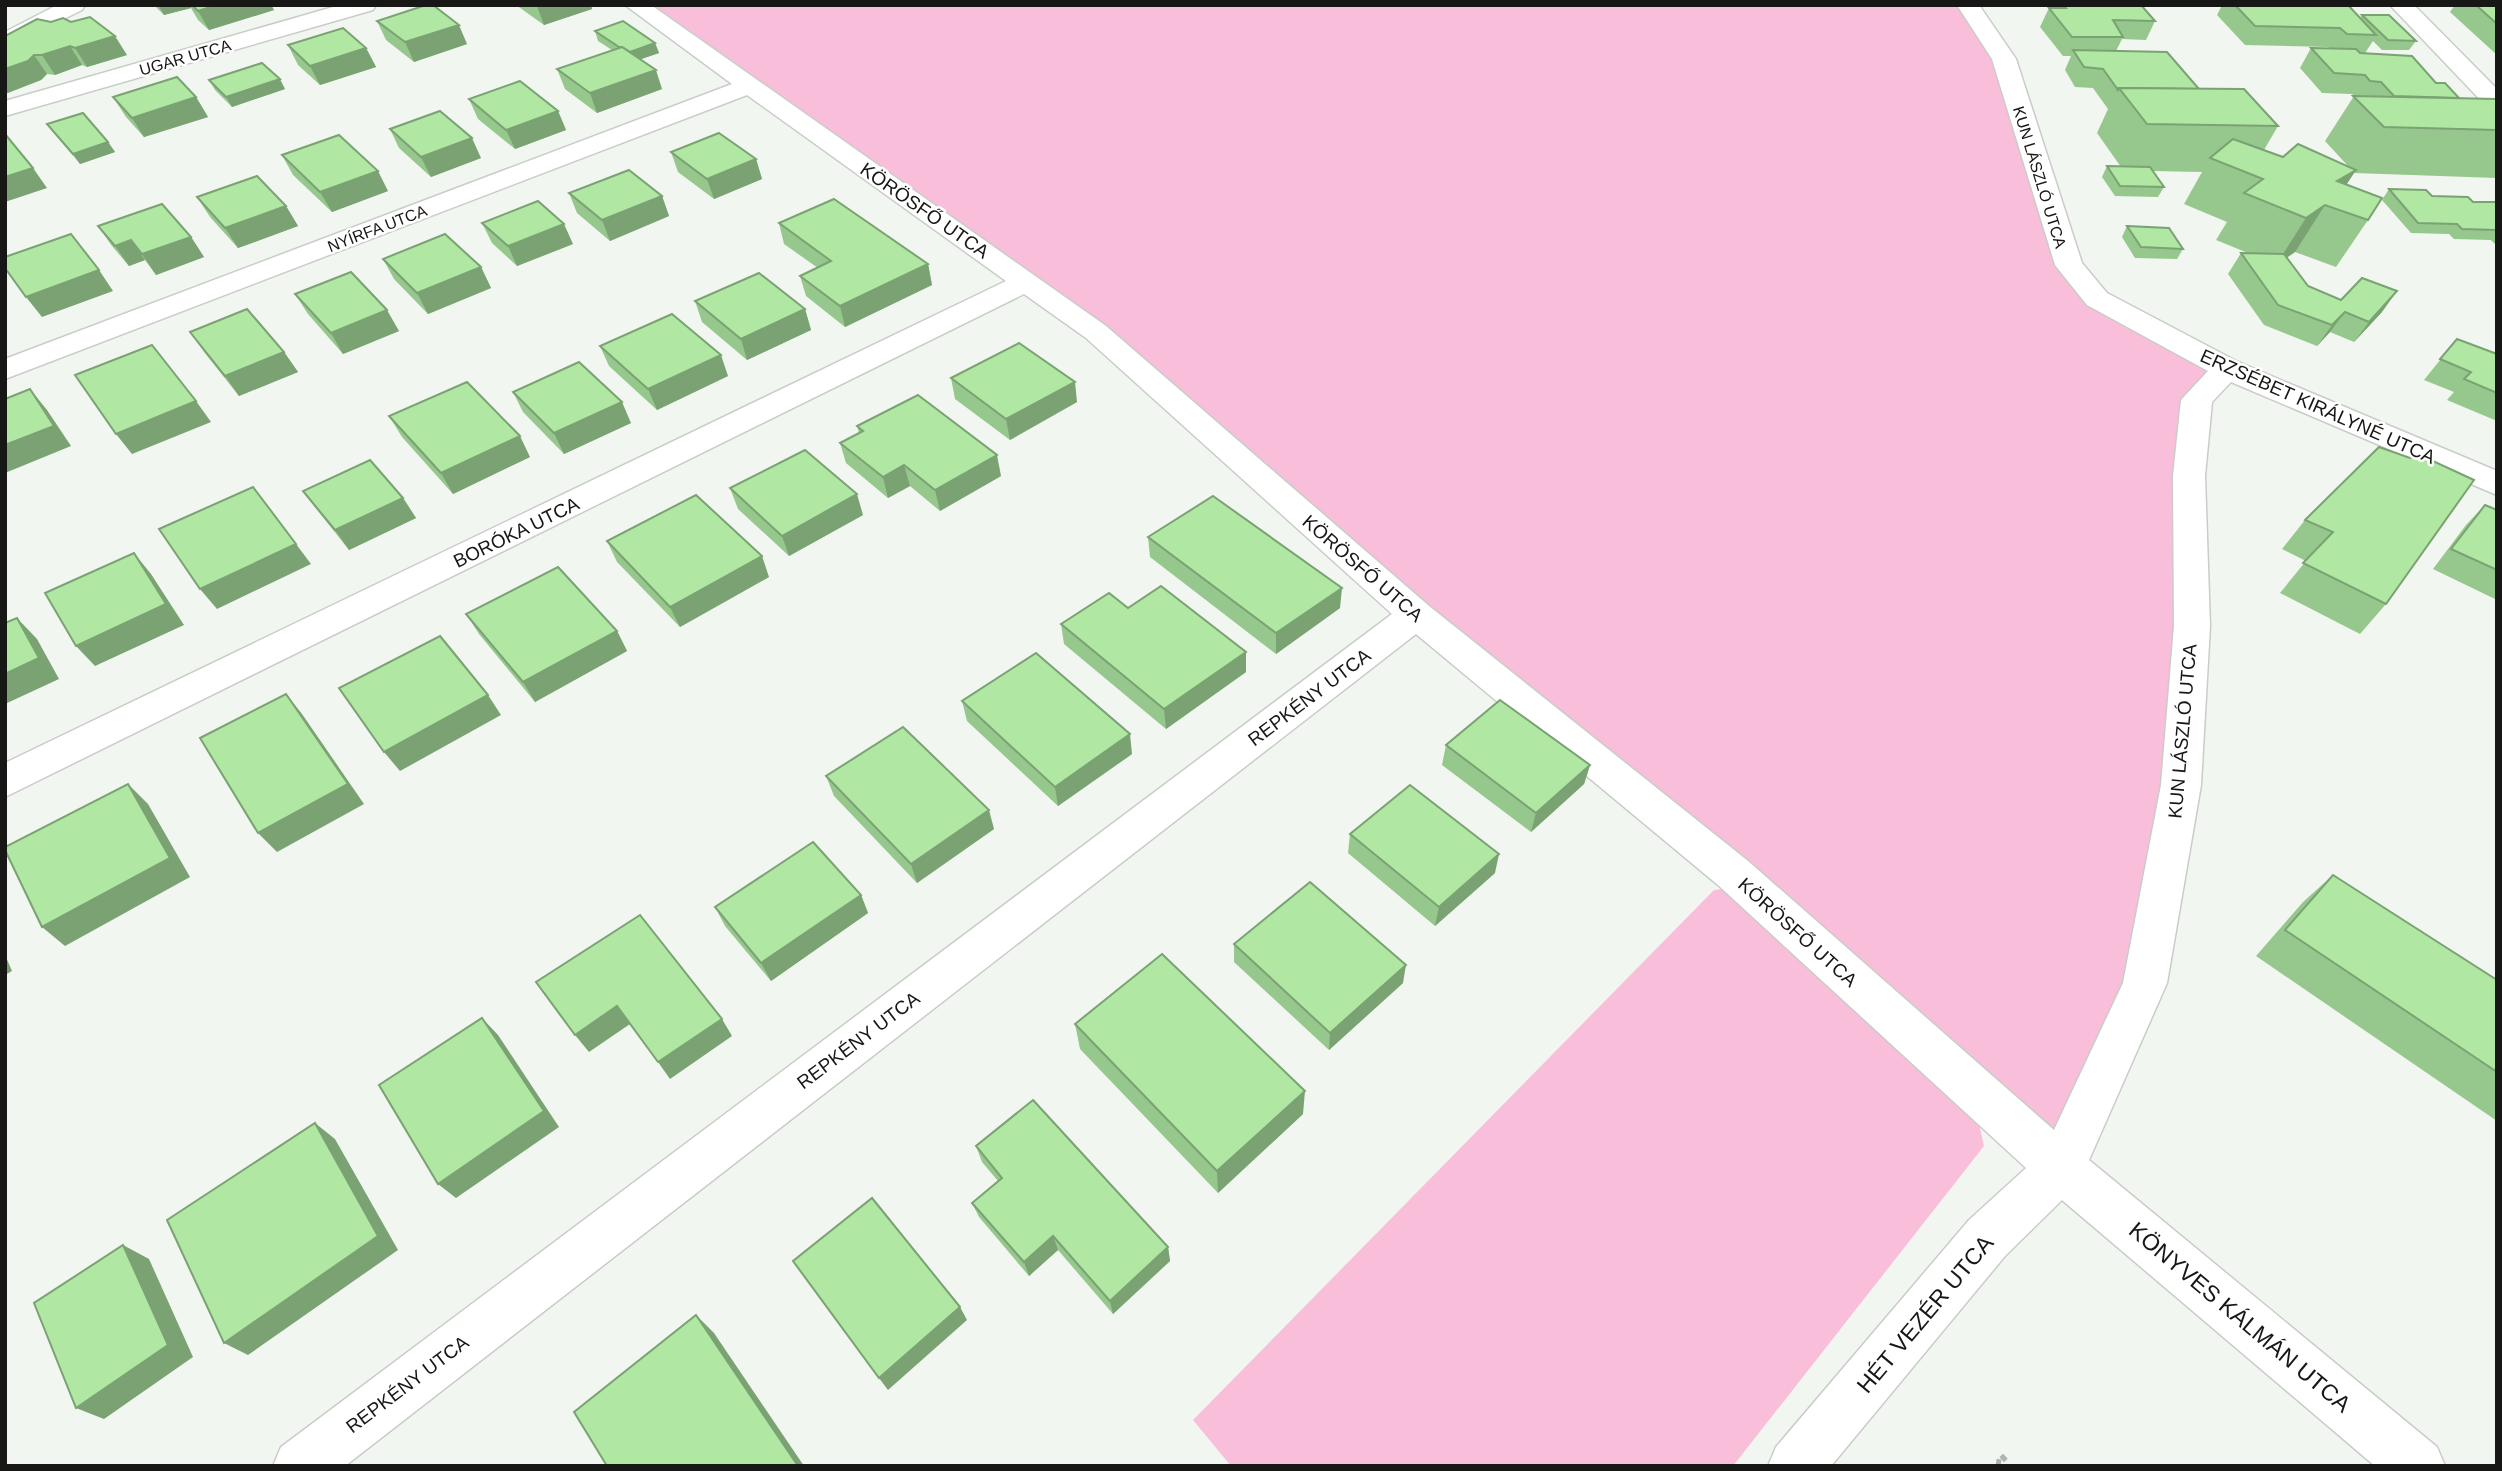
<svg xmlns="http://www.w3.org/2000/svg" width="2502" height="1471" font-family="Arial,sans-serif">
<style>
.green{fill:#f9bed9}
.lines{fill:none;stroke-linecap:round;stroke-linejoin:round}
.minor-casing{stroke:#c9cdc8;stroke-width:3}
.path{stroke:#b0b3af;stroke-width:5;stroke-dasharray:7 7;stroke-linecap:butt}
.minor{fill:#fff;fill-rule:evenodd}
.wall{fill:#96c78c}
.shaded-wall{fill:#7aa272}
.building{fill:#afe7a3;stroke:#7aa272;stroke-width:2}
.labels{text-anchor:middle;stroke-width:5;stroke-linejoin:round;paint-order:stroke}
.far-street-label{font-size:16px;fill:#171816;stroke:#fff}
.street-label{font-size:19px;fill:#171816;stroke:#fff}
.near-street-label{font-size:23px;fill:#171816;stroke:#fff}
</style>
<rect width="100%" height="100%" fill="#f2f6f1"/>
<g class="green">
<polygon points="636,5 1973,5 2058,236 2097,299 2227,369 2197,401 2145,983 2061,1168 1096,332"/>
<polygon points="1729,888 1975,1106 1984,1146 1733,1466 1231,1466 1193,1420 1714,890"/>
</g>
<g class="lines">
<g class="minor-casing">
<g id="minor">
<polygon points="57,5 85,5 82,10 5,48 5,32"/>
<polygon points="340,5 376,5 373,10 5,116 5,101"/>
<polygon points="625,5 651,5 1106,326 1429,606 1748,861 2054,1130 2123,983 2161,785 2174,626 2173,476 2181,400 2208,371 2087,305 2055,265 1992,59 1957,5 1979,5 2016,59 2082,263 2107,293 2238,362 2497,471 2497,495 2231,382 2212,402 2205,476 2210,626 2201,785 2167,983 2089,1160 2437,1447 2445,1466 2375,1466 2062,1200 2005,1256 1831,1466 1768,1466 1776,1447 1969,1220 2026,1168 1718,885 1416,634 345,1466 273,1466 281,1447 1392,614 1086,338 1024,294 5,797 5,763 1006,281 747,95 5,379 5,359 732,84"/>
<polygon points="2390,5 2414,5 2497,89 2497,110 2488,108"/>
</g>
</g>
<polyline class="path" points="1998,1466 2000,1454 2011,1466"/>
<use href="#minor" class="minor"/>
</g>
<g class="wall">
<polygon points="154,5 271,5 274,10 209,30 198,20 191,8 164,15"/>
<polygon points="516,5 591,5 592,9 544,25"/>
<polygon points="2029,5 2141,5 2155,21 2146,40 2122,39 2116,51 2199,89 2278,126 2264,150 2283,157 2348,166 2325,141 2354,96 2352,94 2322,93 2300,68 2311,48 2331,49 2328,47 2245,45 2217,15 2222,5 2348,5 2360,18 2362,15 2416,41 2409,50 2382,50 2373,41 2365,53 2436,83 2459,98 2497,99 2497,178 2354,173 2346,184 2368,220 2336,267 2295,252 2286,258 2308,286 2341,300 2382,312 2354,342 2330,332 2317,346 2264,325 2228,274 2241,253 2248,253 2216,240 2227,222 2184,204 2202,172 2153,171 2164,187 2158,197 2115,196 2102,177 2107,166 2121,167 2097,133 2108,109 2093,88 2075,87 2065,70 2071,56 2063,56 2040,27 2049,8 2060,8 2061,7"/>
<polygon points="2455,5 2497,5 2497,55 2450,12"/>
<polygon points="377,21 467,44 414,62 386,40"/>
<polygon points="51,22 71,22 127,55 87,67 82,65 55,75 47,74 41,80 5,94"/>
<polygon points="595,31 655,43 659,53 640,59 662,89 597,113 565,89 557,69 612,50 598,41"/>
<polygon points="288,45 366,48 376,67 320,85 298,65"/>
<polygon points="209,80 285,89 232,107 215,90"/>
<polygon points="113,97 196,97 208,117 144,137 126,117"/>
<polygon points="469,99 558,111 566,130 515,149 478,119"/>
<polygon points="47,124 108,142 115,152 80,164"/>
<polygon points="390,129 481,158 431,177 399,148"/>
<polygon points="671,152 756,159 762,179 714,199 678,172"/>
<polygon points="282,155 388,191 332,212 293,175"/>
<polygon points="2389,189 2473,202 2497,202 2497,246 2491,240 2454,239 2449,234 2411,233 2382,200"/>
<polygon points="569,193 662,196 669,216 610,241 577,213"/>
<polygon points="197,197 286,206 298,226 238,248 210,217"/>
<polygon points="482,223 573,244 517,266 492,243"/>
<polygon points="779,223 928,264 932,285 845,327 806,296 800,276 818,268 784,244"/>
<polygon points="98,226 191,237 204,257 156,275 145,260 129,266 112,246"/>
<polygon points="2127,226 2183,249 2177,259 2135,258 2122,237"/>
<polygon points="383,259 481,267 491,288 428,314 394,279"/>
<polygon points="295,294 399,331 343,354 308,314"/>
<polygon points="695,301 805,309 811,330 747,360 702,322"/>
<polygon points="190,332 284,352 298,372 239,396 204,352"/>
<polygon points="2457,339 2497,354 2497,421 2447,400 2454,392 2424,380"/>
<polygon points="600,346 728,376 657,410 609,366"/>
<polygon points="951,378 1077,402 1010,440 955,399"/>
<polygon points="513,392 631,423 564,454 523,412"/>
<polygon points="389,416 530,457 453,494 402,437"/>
<polygon points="857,426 1001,476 940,511 910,486 888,498 846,463 840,443 859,433"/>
<polygon points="2379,447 2386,604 2360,634 2280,593 2306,561 2282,549 2305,520"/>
<polygon points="730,488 863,515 789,556 738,509"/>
<polygon points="303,491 403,498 416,518 349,550 318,511"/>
<polygon points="2485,505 2497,510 2497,600 2433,569 2466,525"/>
<polygon points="1148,537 1340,608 1276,654 1150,557"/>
<polygon points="607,541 769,577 680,627 617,562"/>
<polygon points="1128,608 1246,672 1166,729 1064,644 1061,624"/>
<polygon points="466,614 617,631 627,651 535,702 479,634"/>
<polygon points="962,701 1132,754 1058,806 967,721"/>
<polygon points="1446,745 1590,765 1584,784 1531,832 1442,765"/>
<polygon points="826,776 994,829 917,883 834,796"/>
<polygon points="1350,834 1495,873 1435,926 1348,853"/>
<polygon points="2333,875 2497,980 2497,1121 2256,956 2303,902"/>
<polygon points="861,895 868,913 771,981 725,926 715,907"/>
<polygon points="1234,944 1403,983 1329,1050 1234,962"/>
<polygon points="1075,1024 1303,1114 1218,1193 1080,1049"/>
<polygon points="976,1146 1168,1247 1170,1261 1113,1314 1058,1250 1029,1276 979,1217 972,1203 998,1181 982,1162"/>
</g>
<g class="shaded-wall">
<polygon points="158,5 190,5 191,8 164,15"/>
<polygon points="217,5 271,5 274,10 209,30 198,11"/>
<polygon points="539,5 591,5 592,9 544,25 537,6"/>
<polygon points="459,25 467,44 414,62 405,42"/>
<polygon points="115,36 127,55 87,67 75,48"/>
<polygon points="655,43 659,53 630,63 627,53"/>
<polygon points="70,46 82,65 55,75 42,55"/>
<polygon points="366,48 376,67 320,85 310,66"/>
<polygon points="34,55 47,74 41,80 5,94 5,69"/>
<polygon points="656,70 662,89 597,113 590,93"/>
<polygon points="280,79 285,89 232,107 226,97"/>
<polygon points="196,97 208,117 144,137 132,118"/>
<polygon points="558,111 566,130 515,149 506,130"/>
<polygon points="472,138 481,158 431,177 421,157"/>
<polygon points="108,142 115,152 80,164 73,154"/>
<polygon points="756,159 762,179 714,199 707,179"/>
<polygon points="33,168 47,188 5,202 5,177"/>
<polygon points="2356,170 2332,207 2325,205 2295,252 2276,265 2306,218 2337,181"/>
<polygon points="378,171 388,191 332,212 320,192"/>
<polygon points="662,196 669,216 610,241 602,220"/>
<polygon points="286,206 298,226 238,248 225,228"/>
<polygon points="564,224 573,244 517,266 508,246"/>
<polygon points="191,237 204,257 156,275 142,254"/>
<polygon points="131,240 145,260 129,266 115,246"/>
<polygon points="928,264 932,285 845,327 840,306"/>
<polygon points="481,267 491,288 428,314 417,293"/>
<polygon points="99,270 113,291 42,317 26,297"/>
<polygon points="2397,291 2382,312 2354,342 2369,322"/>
<polygon points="805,309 811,330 747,360 741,339"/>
<polygon points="387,310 399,331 343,354 331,333"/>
<polygon points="2345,312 2330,332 2317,346 2332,325"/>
<polygon points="284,352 298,372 239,396 225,376"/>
<polygon points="721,355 728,376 657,410 648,389"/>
<polygon points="1075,382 1077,402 1010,440 1006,419"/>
<polygon points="30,389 47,410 71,446 5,473 5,445"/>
<polygon points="196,401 211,422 132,454 116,434"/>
<polygon points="622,402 631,423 564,454 554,433"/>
<polygon points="520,436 530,457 453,494 441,473"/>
<polygon points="997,455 1001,476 940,511 935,490"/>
<polygon points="904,465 910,486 888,498 883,477"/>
<polygon points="857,494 863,515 789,556 782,536"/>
<polygon points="403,498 416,518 349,550 335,530"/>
<polygon points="296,544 311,564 217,609 200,589"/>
<polygon points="134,553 151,574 184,625 95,666 76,646"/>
<polygon points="762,556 769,577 680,627 670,607"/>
<polygon points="1342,588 1340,608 1276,654 1276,633"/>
<polygon points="17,618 37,639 59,679 5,704 5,674"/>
<polygon points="617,631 627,651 535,702 523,682"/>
<polygon points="1246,652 1246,672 1166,729 1164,709"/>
<polygon points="286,694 302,714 364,804 277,852 258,833"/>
<polygon points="488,695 501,715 400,771 384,752"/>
<polygon points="1130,734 1132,754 1058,806 1055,787"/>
<polygon points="1590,765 1584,784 1531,832 1536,813"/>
<polygon points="128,784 148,804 190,877 65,946 42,927"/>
<polygon points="989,810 994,829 917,883 911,864"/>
<polygon points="1499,854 1495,873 1435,926 1439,907"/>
<polygon points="861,895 868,913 771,981 761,963"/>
<polygon points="5,955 12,971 5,975"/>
<polygon points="1406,965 1403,983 1329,1050 1330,1033"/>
<polygon points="617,1006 630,1024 589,1052 575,1035"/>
<polygon points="482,1018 498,1035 559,1127 456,1198 438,1184"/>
<polygon points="722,1019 732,1036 670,1079 658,1062"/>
<polygon points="1305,1091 1303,1114 1218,1193 1217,1171"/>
<polygon points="315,1123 335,1139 398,1250 248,1355 224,1343"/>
<polygon points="1053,1236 1058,1250 1029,1276 1024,1262"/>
<polygon points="123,1245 149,1259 193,1357 104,1419 76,1408"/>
<polygon points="1168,1247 1170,1261 1113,1314 1110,1301"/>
<polygon points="960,1307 967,1320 888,1390 879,1378"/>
<polygon points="696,1315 714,1333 804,1466 798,1466"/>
</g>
<g class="building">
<polygon points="192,5 217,5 198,11"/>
<polygon points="426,5 433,5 459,25 405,42 377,21"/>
<polygon points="2064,5 2141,5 2155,21 2113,20 2123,37 2072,37 2049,8 2066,8"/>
<polygon points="2235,5 2348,5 2376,35 2347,34 2340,28 2255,26"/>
<polygon points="2476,5 2497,5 2497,24"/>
<polygon points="2362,15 2389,15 2416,41 2388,40"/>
<polygon points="90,17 115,36 75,48 70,46 42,55 34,55 28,61 5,69 5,36 37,19 51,22 63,18 71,22"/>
<polygon points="623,21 655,43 630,52 622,47 619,47 595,31"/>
<polygon points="343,28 366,48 310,66 288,45"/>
<polygon points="622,47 656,70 590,93 557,69"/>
<polygon points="2311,48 2356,49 2360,53 2412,56 2436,83 2445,83 2459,98 2394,96 2381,82 2370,81 2365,75 2334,73"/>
<polygon points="2073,50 2167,52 2199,89 2119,88 2118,90 2103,69 2084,67"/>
<polygon points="262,63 280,79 226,97 209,80"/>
<polygon points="177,77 196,97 132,118 113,97"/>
<polygon points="520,81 558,111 506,130 469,99"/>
<polygon points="2119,88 2244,89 2278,126 2147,124"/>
<polygon points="2353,96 2497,99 2497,130 2384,127"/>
<polygon points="440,111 472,138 421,157 390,129"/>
<polygon points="83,113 108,142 73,154 47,124"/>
<polygon points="719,133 756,159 707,179 671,152"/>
<polygon points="5,134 33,168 5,177"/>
<polygon points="339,135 378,171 320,192 282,155"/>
<polygon points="2233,139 2283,157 2298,144 2356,170 2337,181 2382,198 2368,220 2325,205 2306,218 2244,193 2263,179 2210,158"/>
<polygon points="2107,166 2150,167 2164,187 2120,186"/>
<polygon points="629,170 662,196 602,220 569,193"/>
<polygon points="257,176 286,206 225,228 197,197"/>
<polygon points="2389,189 2426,190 2432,196 2468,197 2473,202 2497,202 2497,230 2462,229 2457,224 2418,223"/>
<polygon points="834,199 928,264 840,306 800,276 831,261 779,223"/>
<polygon points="538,201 564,224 508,246 482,223"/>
<polygon points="162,204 191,237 142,254 131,240 115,246 98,226"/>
<polygon points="2127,226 2169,228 2183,249 2141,247"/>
<polygon points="71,234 99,270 26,297 5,268 5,257"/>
<polygon points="445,234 481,267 417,293 383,259"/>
<polygon points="2241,253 2284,254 2308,286 2341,300 2362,278 2397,291 2369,322 2345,312 2332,325 2278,305"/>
<polygon points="351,272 387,310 331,333 295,294"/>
<polygon points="759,273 805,309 741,339 695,301"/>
<polygon points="247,309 284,352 225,376 190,332"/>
<polygon points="672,314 721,355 648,389 600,346"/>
<polygon points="2457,339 2497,354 2497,393 2464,379 2471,372 2440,359"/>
<polygon points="1019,343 1075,382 1006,419 951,378"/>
<polygon points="152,345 196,401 116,434 75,375"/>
<polygon points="579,362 622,402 554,433 513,392"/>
<polygon points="467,382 520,436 441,473 389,416"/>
<polygon points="30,389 54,426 5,445 5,399"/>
<polygon points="918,395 997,455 935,490 904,465 883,477 840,443 863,431 857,426"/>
<polygon points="2379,447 2410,458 2418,454 2474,480 2386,604 2303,563 2333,532 2305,520"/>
<polygon points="805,450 857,494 782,536 730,488"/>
<polygon points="370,460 403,498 335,530 303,491"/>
<polygon points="253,487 296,544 200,589 159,529"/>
<polygon points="696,495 762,556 670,607 607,541"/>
<polygon points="1213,496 1342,588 1276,633 1148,537"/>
<polygon points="2485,505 2497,510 2497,570 2451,549"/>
<polygon points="134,553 166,604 76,646 45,593"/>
<polygon points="558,567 617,631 523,682 466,614"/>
<polygon points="1161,586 1246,652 1164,709 1061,624 1109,593 1128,608"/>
<polygon points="17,618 39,658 5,674 5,623"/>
<polygon points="440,636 488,695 384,752 339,688"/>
<polygon points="1036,653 1130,734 1055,787 962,701"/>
<polygon points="286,694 348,784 258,833 200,738"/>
<polygon points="1500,700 1590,765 1536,813 1446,745"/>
<polygon points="903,727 989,810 911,864 826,776"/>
<polygon points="128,784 170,858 42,927 5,850 5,847"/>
<polygon points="1410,785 1499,854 1439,907 1350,834"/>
<polygon points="813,842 861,895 761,963 715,907"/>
<polygon points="2333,875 2497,980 2497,1072 2285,930"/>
<polygon points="1310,882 1406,965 1330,1033 1234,944"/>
<polygon points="640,915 722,1019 658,1062 617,1006 575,1035 536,982"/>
<polygon points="1162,954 1305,1091 1217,1171 1075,1024"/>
<polygon points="482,1018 544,1111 438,1184 379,1085"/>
<polygon points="1033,1100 1168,1247 1110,1301 1053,1236 1024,1262 972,1203 1002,1178 976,1146"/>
<polygon points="315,1123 378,1236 224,1343 167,1220"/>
<polygon points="872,1198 960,1307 879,1378 793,1261"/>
<polygon points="123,1245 168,1345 76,1408 34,1303"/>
<polygon points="696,1315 798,1466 607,1466 574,1412"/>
</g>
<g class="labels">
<g class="far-street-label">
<text transform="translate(185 57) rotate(-16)" y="6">UGAR UTCA</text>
<text transform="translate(2040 177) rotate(73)" y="6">KUN LÁSZLÓ UTCA</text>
<text transform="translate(377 228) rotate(-21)" y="6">NYÍRFA UTCA</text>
</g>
<g class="street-label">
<text transform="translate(925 210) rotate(35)" y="7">KÖRÖSFŐ UTCA</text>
<text transform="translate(2318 406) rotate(24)" y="7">ERZSÉBET KIRÁLYNÉ UTCA</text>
<text transform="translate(516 532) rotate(-26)" y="7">BORÓKA UTCA</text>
<text transform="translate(1363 568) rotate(41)" y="7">KÖRÖSFŐ UTCA</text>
<text transform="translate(1309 697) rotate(-37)" y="7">REPKÉNY UTCA</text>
<text transform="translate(2182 731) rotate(-85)" y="7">KUN LÁSZLÓ UTCA</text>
<text transform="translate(1798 932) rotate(42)" y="7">KÖRÖSFŐ UTCA</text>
<text transform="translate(858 1040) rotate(-37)" y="7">REPKÉNY UTCA</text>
<text transform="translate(407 1384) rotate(-37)" y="7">REPKÉNY UTCA</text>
</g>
<g class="near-street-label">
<text transform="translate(1925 1314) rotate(-50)" y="8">HÉT VEZÉR UTCA</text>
<text transform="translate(2240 1317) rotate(40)" y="8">KÖNYVES KÁLMÁN UTCA</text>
</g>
</g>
<rect width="2502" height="1471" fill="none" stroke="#171816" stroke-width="14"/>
</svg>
